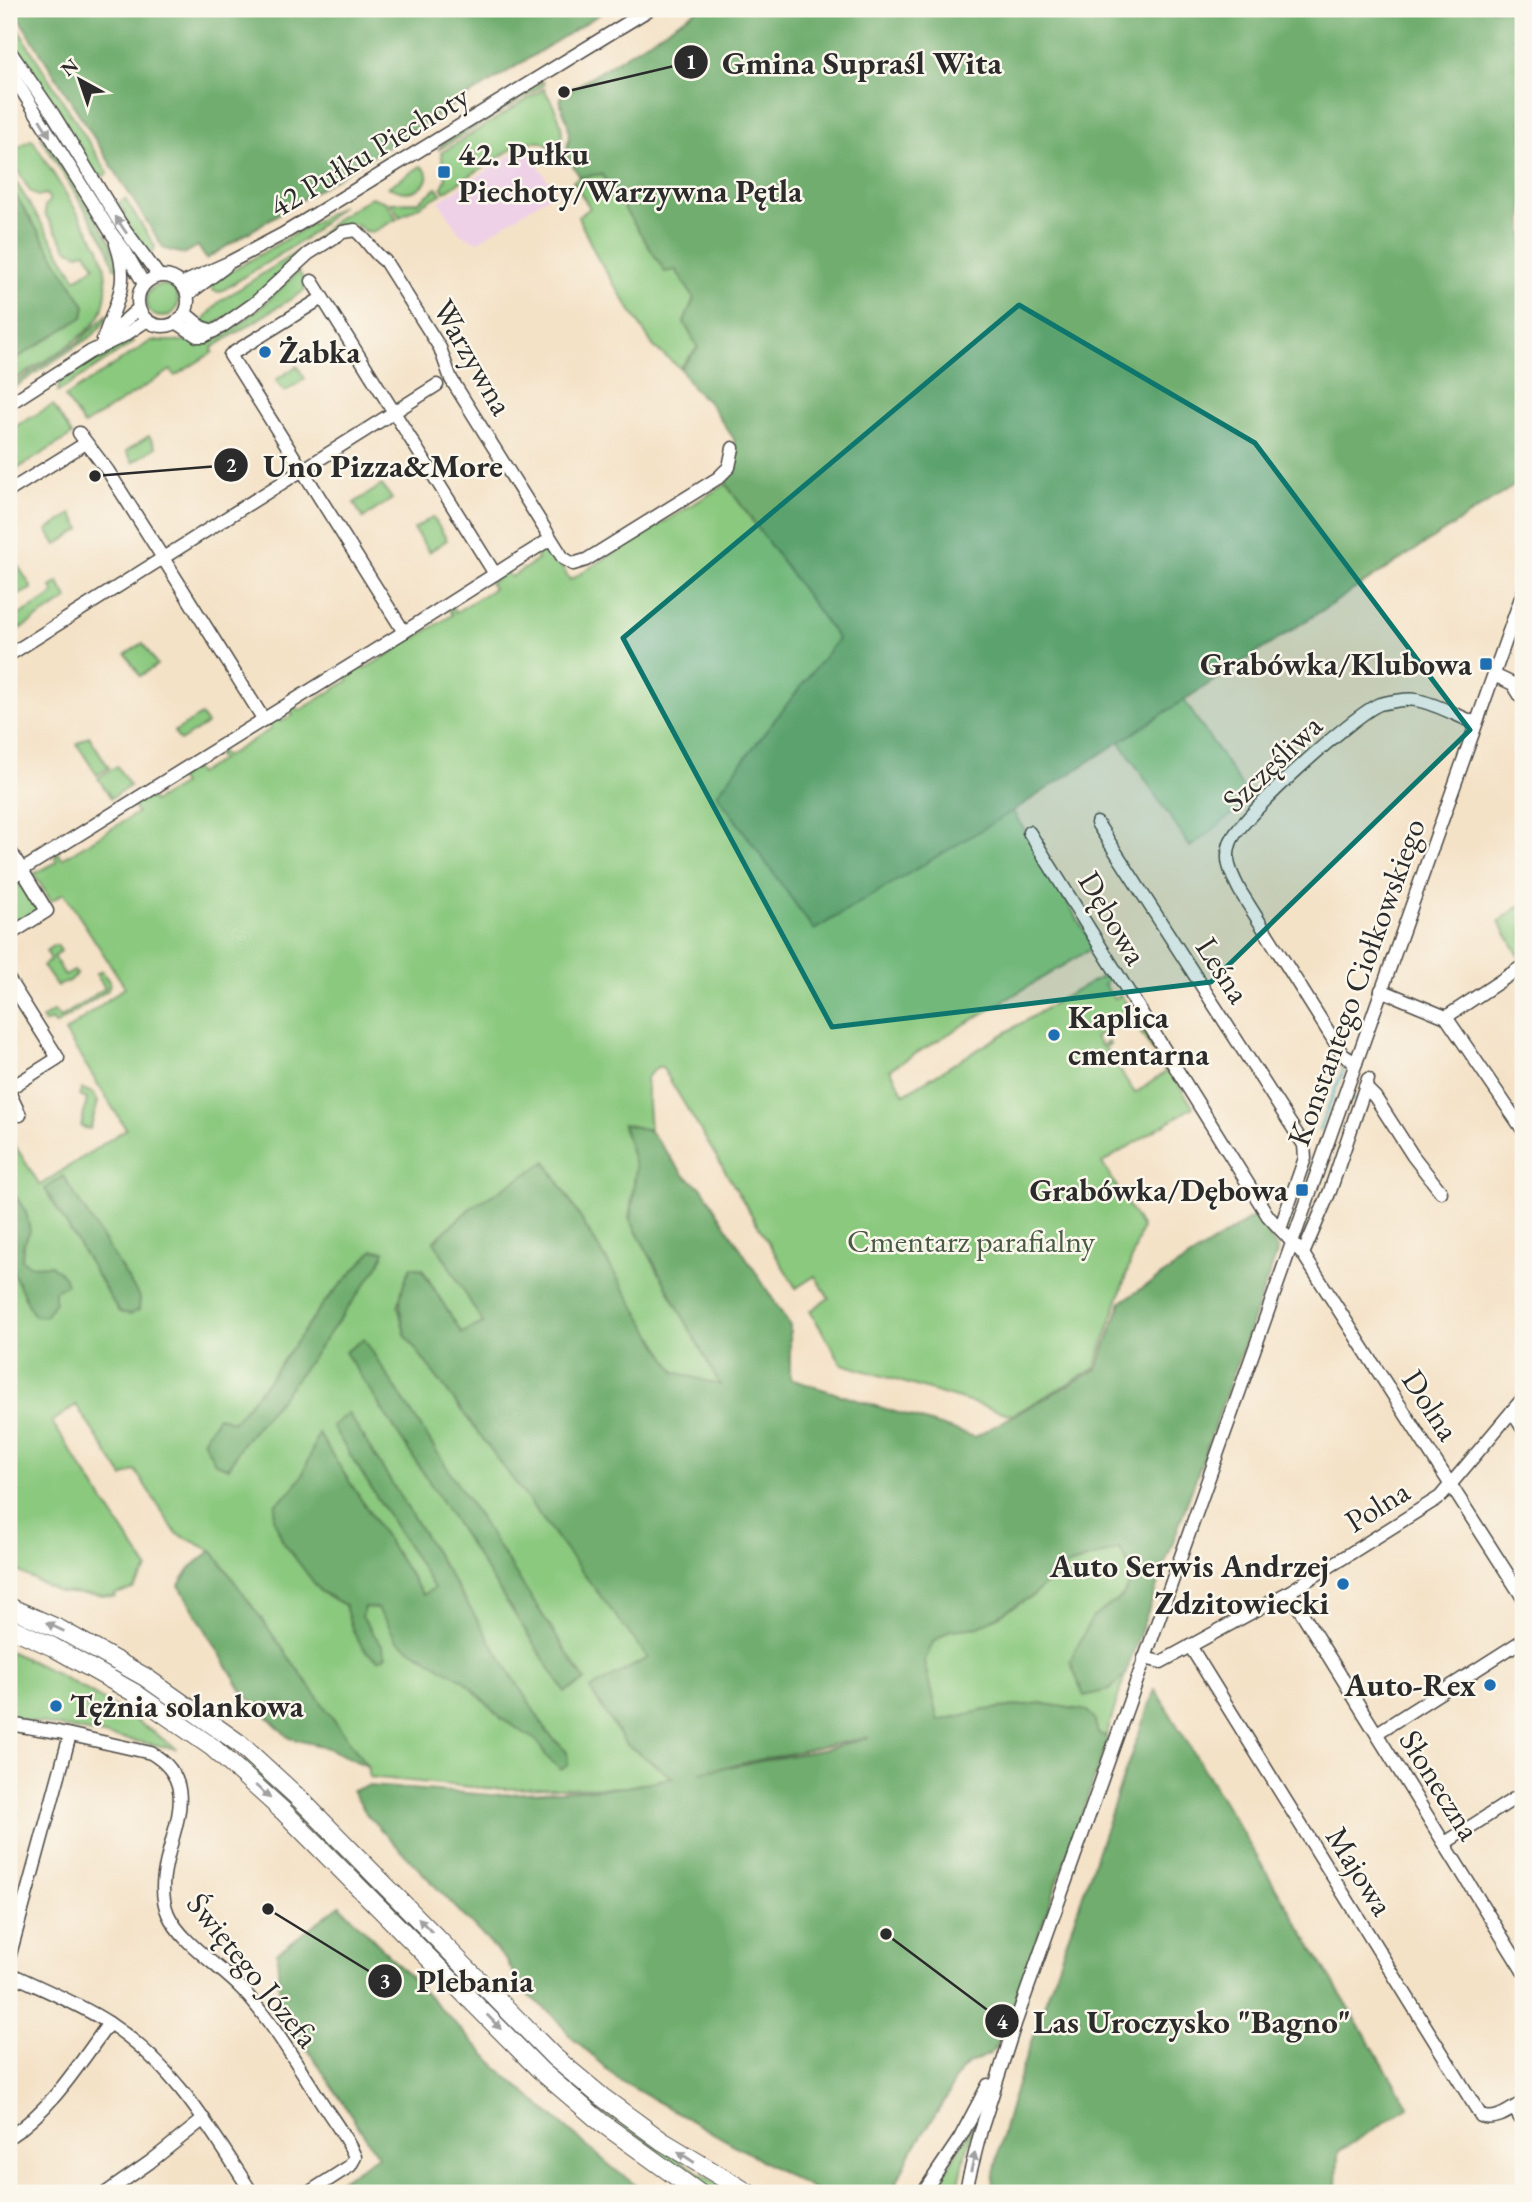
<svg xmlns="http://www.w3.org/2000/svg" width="1532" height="2202" font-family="'EB Garamond',serif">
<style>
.built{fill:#eed0e7}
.green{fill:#8bc97f;stroke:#5b7a55;stroke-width:2}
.forest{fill:#70ad6e;stroke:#4e6c4c;stroke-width:2;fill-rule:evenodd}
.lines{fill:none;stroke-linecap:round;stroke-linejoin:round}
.stream{stroke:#4bb7c7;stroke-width:2.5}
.minor-casing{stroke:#494642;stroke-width:15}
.highway-casing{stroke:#494642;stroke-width:20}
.minor{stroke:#fff;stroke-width:12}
.highway{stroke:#fff;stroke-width:18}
.oneway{fill:#a0a0a0}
.marked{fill:#0f766e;fill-opacity:0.2;stroke:#0f766e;stroke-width:5;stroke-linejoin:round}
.poi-dot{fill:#1f6fb2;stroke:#fbf7ec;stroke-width:2.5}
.labels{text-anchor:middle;stroke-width:5;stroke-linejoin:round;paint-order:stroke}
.street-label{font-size:32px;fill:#2b2b2b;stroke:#fbf7ec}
.poi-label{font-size:32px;font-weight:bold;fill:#2b2b2b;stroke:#fbf7ec;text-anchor:start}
.park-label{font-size:32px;fill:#485a44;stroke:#fbf7ec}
.leader{fill:none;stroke:#2b2b2b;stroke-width:2.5}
.callout-dot{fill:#2b2b2b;stroke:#fbf7ec;stroke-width:2.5}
.mark-label{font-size:21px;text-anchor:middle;font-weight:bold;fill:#fff}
.callout-label{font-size:33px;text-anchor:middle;font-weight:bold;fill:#2b2b2b;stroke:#fbf7ec;stroke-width:5;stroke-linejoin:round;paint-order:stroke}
</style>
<rect width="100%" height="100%" fill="#fbf7ec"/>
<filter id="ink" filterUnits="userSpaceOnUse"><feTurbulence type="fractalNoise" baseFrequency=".0143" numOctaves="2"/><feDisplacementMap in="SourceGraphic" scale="14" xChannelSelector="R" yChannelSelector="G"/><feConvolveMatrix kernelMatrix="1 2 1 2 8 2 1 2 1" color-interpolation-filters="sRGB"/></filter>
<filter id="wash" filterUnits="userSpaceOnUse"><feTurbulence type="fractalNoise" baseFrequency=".00686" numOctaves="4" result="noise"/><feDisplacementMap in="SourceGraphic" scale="28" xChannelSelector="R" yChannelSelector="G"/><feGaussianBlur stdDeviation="1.57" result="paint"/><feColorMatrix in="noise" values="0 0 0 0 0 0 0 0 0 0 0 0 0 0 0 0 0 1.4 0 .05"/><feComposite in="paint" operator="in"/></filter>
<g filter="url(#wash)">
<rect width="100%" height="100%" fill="#f4e2c7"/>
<polygon class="built" points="526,146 555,192 477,242 459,232 439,201"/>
<g class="green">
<polygon points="9,15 108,173 102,177 101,175 97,178 9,45"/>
<polygon points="543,81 544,85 438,150 442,144"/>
<path d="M 544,89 C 555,107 570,132 557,152 L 542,142 L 523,142 L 444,192 L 442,188 L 446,178 L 441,153 Z"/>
<polygon points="40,136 45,139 109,239 119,268 114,268 108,247"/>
<path d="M 32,139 L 98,246 C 107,267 110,294 100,315 C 88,338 32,369 9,383 L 9,363 L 83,317 L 85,306 L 9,185 L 9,171 L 76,279 L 95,266 L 86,252 L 78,254 L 67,249 L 45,214 L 45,206 L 50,200 L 46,194 L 38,196 L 30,191 L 12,161 L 14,150 Z"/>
<path d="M 421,166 C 436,177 421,192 406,192 C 400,192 394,189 388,187 Z"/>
<polygon points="602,174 665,271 676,270 694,298 684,323 698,347 680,368 654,347 598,259 578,217 590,208 573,181 580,177"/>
<polygon points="437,188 441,194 400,217 390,203 418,202"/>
<path d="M 371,197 L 386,202 L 397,219 L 373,232 L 365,231 L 355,224 C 329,225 276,280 255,297 C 242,307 228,316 214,325 L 201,323 L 219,302 L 312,242 L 338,218 Z"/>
<polygon points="125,199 155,246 154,251 148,255 121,216 125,213 118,203"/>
<polygon points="342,206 306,238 220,292 214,291 210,284"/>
<path d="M 298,271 L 307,284 L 304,286 L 305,290 L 212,348 L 213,352 L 175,376 L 171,370 L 84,425 L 65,397 L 151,341 L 183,341 L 188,338 C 194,342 201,344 208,342 C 237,334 277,292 298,271 Z"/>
<circle cx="162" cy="301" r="16"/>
<polygon points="108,314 104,323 93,335 9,391 9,387 78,342"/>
<polygon points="130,335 133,341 131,344 58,392 59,383"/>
<polygon points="297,366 305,379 284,392 276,380"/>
<polygon points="53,405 72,435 9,474 9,430"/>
<polygon points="149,436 156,447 133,462 126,451"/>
<polygon points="726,484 838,639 717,794 814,930 1013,811 1094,947 890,1069 904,1094 1068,995 1110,972 1113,977 1104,984 1114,999 1121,995 1132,1012 1131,1017 1095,1037 1102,1047 1104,1044 1109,1042 1110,1044 1105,1048 1135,1093 1166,1072 1137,1027 1129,1029 1135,1024 1141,1026 1193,1107 1102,1163 1142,1228 1095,1368 1012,1415 842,1364 810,1311 829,1298 815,1276 796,1288 662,1067 657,1067 646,1078 650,1130 623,1126 636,1167 629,1218 722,1386 675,1374 546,1161 510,1186 469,1209 435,1241 485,1324 461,1334 422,1268 410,1268 398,1306 405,1334 649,1658 625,1743 673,1777 627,1787 492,1789 369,1777 367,1766 212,1551 176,1533 135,1470 123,1477 76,1405 52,1422 148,1569 133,1589 115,1594 115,1597 59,1592 9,1567 9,1136 40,1185 126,1129 65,1032 125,987 64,893 51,901 34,874 57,862 54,856 58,853 62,859 137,813 133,806 149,796 153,802 182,785 178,778 194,768 198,774 221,760 217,754 221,751 225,757 271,729 268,722 277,716 281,722 293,715 290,709 295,706 299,711 349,680 346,675 361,665 364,669 396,650 394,644 411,632 415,638 452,615 449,609 452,607 456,612 493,589 490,583 507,572 511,577 538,560 536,555 548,546 570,580"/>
<polygon points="382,485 392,499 363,518 354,503"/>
<polygon points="72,514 81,529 56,545 47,530"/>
<polygon points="433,517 447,540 429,552 414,529"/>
<polygon points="9,552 31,586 31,589 17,596 9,585"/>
<polygon points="58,582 68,599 20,629 14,618 50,597 54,593 51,587"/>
<polygon points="143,643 157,665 140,676 126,654"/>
<polygon points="1184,700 1251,800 1190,847 1120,742"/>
<polygon points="201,715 207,724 180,741 174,732"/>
<polygon points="89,736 109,768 97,775 77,744"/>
<polygon points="117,766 130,786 111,798 98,778"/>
<polygon points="17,883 21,883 38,910 9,930 9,893 18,886"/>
<polygon points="1523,904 1523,957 1521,959 1499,921"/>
<polygon points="54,945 57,945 61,951 54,957 65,976 74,971 77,974 70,981 57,986 43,966 51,959 46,951"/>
<polygon points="102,971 110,983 108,990 55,1025 51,1020 45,1023 42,1019 54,1011 60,1018 105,988 96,974"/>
<polygon points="82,1089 93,1093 98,1102 90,1129 81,1127 87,1099 79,1096"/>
<polygon points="1120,1549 1134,1576 1123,1596 1092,1618 1109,1690 1125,1675 1106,1736 1098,1734 1094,1718 986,1710 937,1721 924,1662 933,1642 950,1630 979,1627 1032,1596 1068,1565"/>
<path d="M 9,1651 C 69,1677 124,1711 177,1749 L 9,1717 Z"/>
<polygon points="247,1759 573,2082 621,2122 731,2193 716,2193 669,2164 568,2086 242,1765"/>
<polygon points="977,2119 965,2155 957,2193 933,2193"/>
</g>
<g class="forest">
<polygon points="13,9 608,9 206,259 198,246 184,254 164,249"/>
<path d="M 699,9 L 1523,9 L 1523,480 L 1013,811 L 814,930 L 717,794 L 838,639 L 726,484 L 736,455 L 734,439 L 710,404 L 693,388 L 680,368 L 698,348 L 684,322 L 694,298 L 676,270 L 665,272 L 602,174 L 580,177 L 566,155 C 567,145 571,135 568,125 C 566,114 559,108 561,96 Z"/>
<polygon points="9,185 85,306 83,317 9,363"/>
<path d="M 623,1124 L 649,1130 L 685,1176 L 702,1188 L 790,1326 L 790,1379 L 975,1437 L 1097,1369 L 1121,1302 L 1256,1215 L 1278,1250 L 1125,1675 L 1109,1690 L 1084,1696 L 1070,1661 L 1092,1618 L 1123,1596 L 1134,1576 L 1120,1549 L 1068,1565 L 1032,1596 L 979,1627 L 950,1630 L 933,1642 L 924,1662 L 938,1721 L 985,1710 L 1040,1703 L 1087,1711 L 1094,1718 L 1098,1734 L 1106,1736 L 1107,1743 L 1007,2024 L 996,2048 L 990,2054 L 968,2064 L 959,2072 L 946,2099 L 911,2152 L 892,2193 L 819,2193 L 619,2080 L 571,2037 L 552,2014 L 523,1991 L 507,1961 L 367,1815 L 352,1790 L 369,1786 L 492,1795 L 627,1787 L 673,1778 L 625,1743 L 590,1689 L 648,1658 L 582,1572 L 406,1336 C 398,1306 397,1295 411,1267 L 421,1269 L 462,1333 L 483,1323 L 434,1241 L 472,1207 L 546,1162 L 675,1372 L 720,1385 L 631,1221 L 636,1168 ZM 869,1737 L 827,1749 L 700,1772 L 701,1772 Z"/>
<polygon points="63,1176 140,1298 139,1310 130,1314 119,1312 45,1189"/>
<polygon points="13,1192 26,1212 30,1231 23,1246 22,1260 32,1266 51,1265 64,1276 67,1284 55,1291 55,1302 45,1317 34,1316 9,1264 9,1194"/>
<polygon points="373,1250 385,1251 378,1267 291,1386 242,1444 229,1468 215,1463 203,1440 218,1416 233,1422 268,1381 323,1304"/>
<polygon points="364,1339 585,1681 565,1692 345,1352"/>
<path d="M 348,1413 L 548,1733 L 567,1752 L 568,1765 L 561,1770 L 547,1757 L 537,1741 L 502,1719 L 464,1681 L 396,1640 L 387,1622 L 376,1608 L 364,1607 L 362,1617 L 382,1646 L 386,1656 L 379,1660 C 358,1651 350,1626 345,1605 L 321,1592 L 283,1542 L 274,1519 L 276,1503 C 304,1485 307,1463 318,1433 L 423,1595 L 434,1588 L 332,1426 Z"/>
<polygon points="212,1550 367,1766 325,1747 289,1738 242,1691 179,1585 190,1568"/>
<path d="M 1155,1689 L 1409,2107 L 1338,2152 L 1337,2193 L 991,2193 C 1003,2110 1033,2039 1060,1960 C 1092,1870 1121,1779 1155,1689 Z"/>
<polygon points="340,1905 507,2077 614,2169 646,2193 321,2193 378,2156 280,2007 277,1953"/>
</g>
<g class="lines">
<g class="stream">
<polyline points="1350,1099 1354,1100"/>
<polyline points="1319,1130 1346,1063"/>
</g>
</g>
</g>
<g filter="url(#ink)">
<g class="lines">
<g class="minor-casing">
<g id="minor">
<polyline points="9,50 53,114 120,223 159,276"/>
<polyline points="9,70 112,234 125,251 144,284"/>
<circle cx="163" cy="301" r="25"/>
<polyline points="312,281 495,574 404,632 230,355 322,298"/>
<polyline points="181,284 230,262 283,234 650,9"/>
<polyline points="187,295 225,267"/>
<polyline points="185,313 203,328 214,331"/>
<path d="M 176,322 L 197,336 L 204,336 L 221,327 L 255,303 L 308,254 L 343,232 L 355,230 C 367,239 372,252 385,261 L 440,348 L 451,379 L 563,558 L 573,564 L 586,560 L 718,478 L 729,467 L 733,448"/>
<polyline points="105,338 138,309"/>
<path d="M 103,340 C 115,302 131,286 116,244"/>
<polyline points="9,404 90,352 125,335 146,321"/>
<polyline points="79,433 108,471 163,558 437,385"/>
<polyline points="9,491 86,443"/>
<polyline points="495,574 544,543"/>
<polyline points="9,655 163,558 264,720"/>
<polyline points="1494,675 1513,684 1523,700"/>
<polyline points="1097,823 1304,1145 1305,1158 1280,1229"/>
<polyline points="1029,832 1268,1216 1303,1254 1523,1598"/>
<polyline points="9,849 22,870 9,879"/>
<polyline points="9,935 47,911 22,870 404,632"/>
<polyline points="9,980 58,1058 12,1087 9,1092"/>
<polyline points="1381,990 1446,1017 1523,1130"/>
<polyline points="1446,1017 1523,966"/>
<path d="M 1356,1063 L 1343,1055 L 1240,891 C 1232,875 1223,860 1231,841 C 1240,818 1356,712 1380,704 C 1389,702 1407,698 1416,700 C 1437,704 1457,716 1476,723"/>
<polyline points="1365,1087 1375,1097 1413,1156 1441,1192"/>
<polyline points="9,1092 20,1115"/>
<polyline points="1303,1254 1330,1191 1368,1079"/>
<polyline points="1512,1411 1523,1429"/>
<polyline points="1289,1592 1523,1971"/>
<path d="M 1190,1646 L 1481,2116 C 1496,2122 1510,2110 1523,2102"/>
<polyline points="1144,1658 1161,1662 1289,1592 1440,1497 1523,1398"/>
<path d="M 9,1724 L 58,1732 L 151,1753 C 218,1792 144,1858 168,1914 C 181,1943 220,1966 242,1989 C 273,2023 297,2064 322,2103 C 333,2120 347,2138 355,2157 L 350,2166 L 308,2193"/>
<polyline points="1377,1733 1523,1640"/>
<polyline points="1445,1843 1523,1793"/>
<polyline points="9,1958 70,1735"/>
<path d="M 9,1973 C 42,1989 78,2003 109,2023 C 174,2065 211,2130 252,2193"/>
<polyline points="1514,2108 1523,2123"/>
<path d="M 9,2137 C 51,2110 80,2063 109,2023"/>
<polyline points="106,2193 150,2162 204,2119"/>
<polyline points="923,2193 960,2138 988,2085"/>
<polyline points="965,2193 981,2130 1015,2024 1523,592"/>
</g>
</g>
<g class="highway-casing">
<g id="highway">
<polyline points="9,1607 61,1630 145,1677 240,1744 304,1803 554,2057 602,2097 662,2141 748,2193"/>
<polyline points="9,1627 53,1647 133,1692 212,1747 283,1811 541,2071 602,2123 699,2193"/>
</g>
</g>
<use href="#minor" class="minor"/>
<use href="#highway" class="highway"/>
</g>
<defs><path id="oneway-solid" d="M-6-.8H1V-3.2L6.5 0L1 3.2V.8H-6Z" transform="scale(1.75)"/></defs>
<g class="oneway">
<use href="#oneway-solid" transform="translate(45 128) rotate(58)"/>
<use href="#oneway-solid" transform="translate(121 225) rotate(-124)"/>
<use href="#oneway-solid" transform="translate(55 1627) rotate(-154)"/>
<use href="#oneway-solid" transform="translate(263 1792) rotate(42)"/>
<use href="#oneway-solid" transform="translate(425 1925) rotate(-134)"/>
<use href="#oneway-solid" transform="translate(494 2022) rotate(46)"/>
<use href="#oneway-solid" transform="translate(686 2157) rotate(-147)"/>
<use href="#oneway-solid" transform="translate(973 2162) rotate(-77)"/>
</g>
</g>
<path class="marked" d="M 1019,305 L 1255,443 L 1470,730 L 1211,982 L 832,1027 L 623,638 Z"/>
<g class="poi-dot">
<rect x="437" y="165" width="14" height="14" rx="3.5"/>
<circle cx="265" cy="352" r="7"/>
<rect x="1479" y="657" width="14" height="14" rx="3.5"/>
<circle cx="1054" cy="1035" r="7"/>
<rect x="1295" y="1183" width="14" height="14" rx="3.5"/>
<circle cx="1343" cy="1584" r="7"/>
<circle cx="1490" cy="1685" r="7"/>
<circle cx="56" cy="1706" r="7"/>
</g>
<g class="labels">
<g class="street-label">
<text transform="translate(369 151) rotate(-31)" y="11">42 Pułku Piechoty</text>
<text transform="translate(473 357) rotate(60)" y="11">Warzywna</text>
<text transform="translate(1272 763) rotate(-44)" y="11">Szczęśliwa</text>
<text transform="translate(1113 918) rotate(59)" y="11">Dębowa</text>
<text transform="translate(1223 970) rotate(57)" y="11">Leśna</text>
<text transform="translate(1356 982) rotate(-70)" y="11">Konstantego Ciołkowskiego</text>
<text transform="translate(1431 1405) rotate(57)" y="11">Dolna</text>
<text transform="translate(1377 1506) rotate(-32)" y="11">Polna</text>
<text transform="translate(1440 1785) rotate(58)" y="11">Słoneczna</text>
<text transform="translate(1360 1871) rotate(58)" y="11">Majowa</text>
<text transform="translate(253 1970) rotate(51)" y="11">Świętego Józefa</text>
</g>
<g class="poi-label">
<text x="458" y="165">42. Pułku<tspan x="458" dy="37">Piechoty/Warzywna Pętla</tspan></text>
<text x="279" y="363">Żabka</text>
<text x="1472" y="675" text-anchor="end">Grabówka/Klubowa</text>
<text x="1068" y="1028">Kaplica<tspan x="1068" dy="37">cmentarna</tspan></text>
<text x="1288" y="1201" text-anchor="end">Grabówka/Dębowa</text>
<text x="1329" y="1577" text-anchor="end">Auto Serwis Andrzej<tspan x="1329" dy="37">Zdzitowiecki</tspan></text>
<text x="1476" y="1696" text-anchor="end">Auto-Rex</text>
<text x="70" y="1717">Tężnia solankowa</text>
</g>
<g class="park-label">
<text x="971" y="1252">Cmentarz parafialny</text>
</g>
</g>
<path class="leader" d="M564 92L691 62M95 476L231 465M268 1909L385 1981M886 1934L1002 2021"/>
<g class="callout-dot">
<circle cx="564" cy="92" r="7"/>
<circle cx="95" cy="476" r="7"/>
<circle cx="268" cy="1909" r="7"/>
<circle cx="886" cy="1934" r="7"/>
<circle cx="691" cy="62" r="18"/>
<circle cx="231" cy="465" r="18"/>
<circle cx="385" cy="1981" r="18"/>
<circle cx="1002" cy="2021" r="18"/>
</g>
<g class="mark-label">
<text x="691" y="69">1</text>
<text x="231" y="472">2</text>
<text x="385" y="1988">3</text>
<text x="1002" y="2029">4</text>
</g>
<g class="callout-label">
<text x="862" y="74">Gmina Supraśl Wita</text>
<text x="383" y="477">Uno Pizza&amp;More</text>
<text x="475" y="1992">Plebania</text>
<text x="1192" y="2033">Las Uroczysko "Bagno"</text>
</g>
<rect width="1532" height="2202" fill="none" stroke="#fbf7ec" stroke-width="35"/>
<g transform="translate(80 80) rotate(320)" stroke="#fbf7ec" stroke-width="5" paint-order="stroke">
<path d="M0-5L12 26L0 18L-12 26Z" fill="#2b2b2b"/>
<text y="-10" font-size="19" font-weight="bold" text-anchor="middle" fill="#2b2b2b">N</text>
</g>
</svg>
